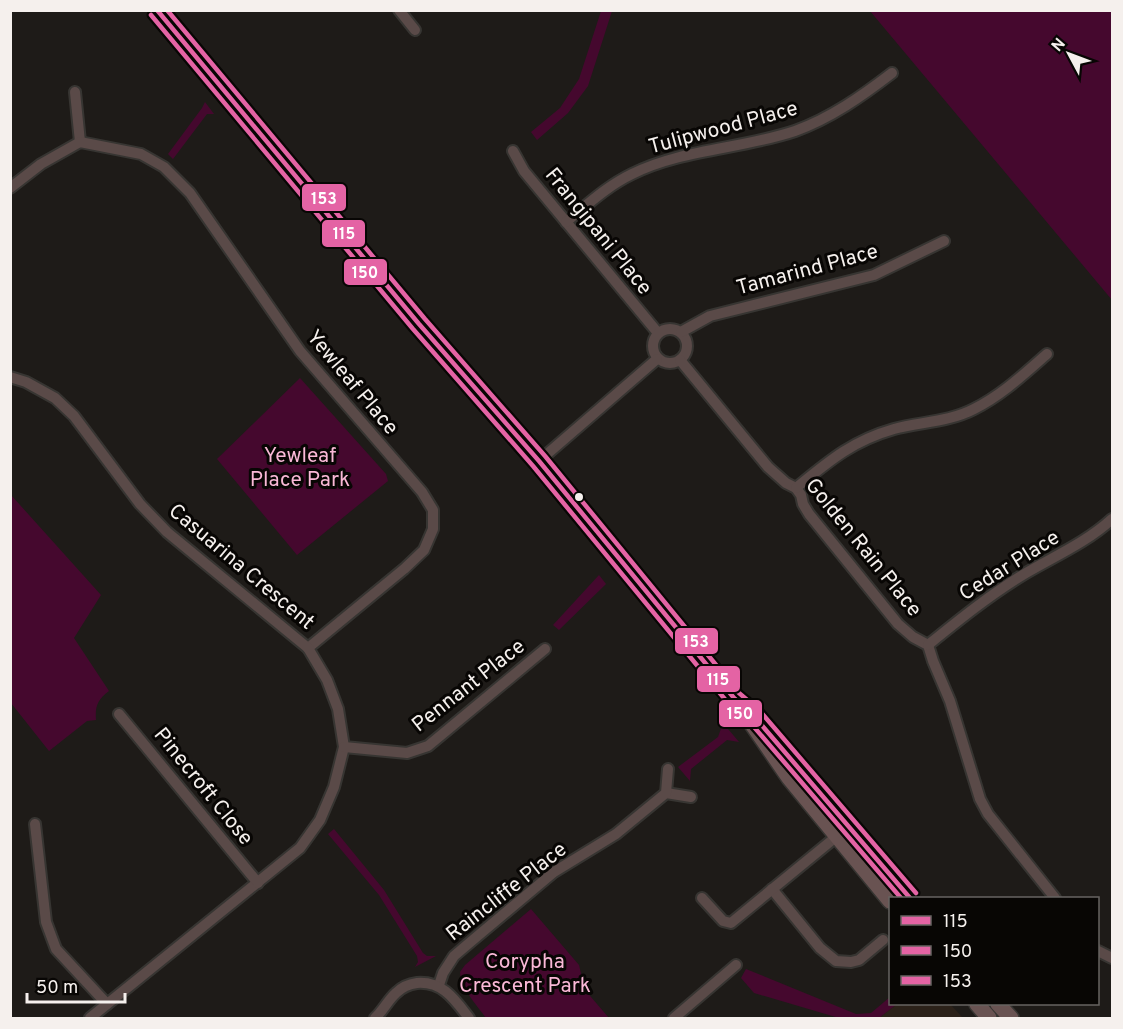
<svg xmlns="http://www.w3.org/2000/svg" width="1123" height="1029" font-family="Overpass,sans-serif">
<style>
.built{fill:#2b2119}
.green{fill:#45082e}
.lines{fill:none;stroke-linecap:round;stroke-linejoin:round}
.street-casing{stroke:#373532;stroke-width:14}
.secondary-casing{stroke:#373532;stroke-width:18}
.street{stroke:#5a4a48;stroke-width:10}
.secondary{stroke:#695352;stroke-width:15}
.bus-1-casing{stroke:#080604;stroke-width:9}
.bus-2-casing{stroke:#080604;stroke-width:9}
.bus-3-casing{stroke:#080604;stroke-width:9}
.bus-1{stroke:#e463a4;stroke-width:4.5}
.bus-2{stroke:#e463a4;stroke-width:4.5}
.bus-3{stroke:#e463a4;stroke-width:4.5}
.bus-dot{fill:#f5f0ed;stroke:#080604;stroke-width:2}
.labels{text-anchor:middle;stroke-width:6;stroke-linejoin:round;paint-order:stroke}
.street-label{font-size:21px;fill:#f5f0ed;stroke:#080604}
.park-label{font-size:21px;fill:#fab8d7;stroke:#080604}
.line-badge{stroke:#080604;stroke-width:2}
.badge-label{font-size:16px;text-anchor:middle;font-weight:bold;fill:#fff}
</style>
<rect width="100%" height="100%" fill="#1e1b18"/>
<polygon class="built" points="897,1004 950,1004 963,1018 879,1018"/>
<g class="green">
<polygon points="601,11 612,11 588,86 568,113 537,140 531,132 560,108 579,79"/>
<polygon points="870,11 1112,11 1112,300"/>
<polygon points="205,102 214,114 207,114 173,159 168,154 202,108"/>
<polygon points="300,378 386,474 388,481 297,555 217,459"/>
<path d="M 11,495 L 101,595 L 74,638 L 109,691 C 97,700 95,707 96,720 L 87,721 L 49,751 L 11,703 Z"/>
<polygon points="599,575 606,584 559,630 553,625"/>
<polygon points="723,723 739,742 727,740 691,769 690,781 678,767 718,737"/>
<polygon points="334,829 384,890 423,953 427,956 436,956 415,967 418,962 417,956 379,895 328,834"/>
<path d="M 531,909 L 579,965 L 585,990 L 609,1018 L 486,1018 C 477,1005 461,989 460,972 L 465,965 Z"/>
<polygon points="746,969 856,1014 871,1013 890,997 890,1004 897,1004 879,1018 839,1018 754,993 741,978"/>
</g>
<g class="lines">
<g class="street-casing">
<g id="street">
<polyline points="399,10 415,30"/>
<polyline points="75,92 80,142"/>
<polyline points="513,151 524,171 658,333"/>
<polyline points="10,188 41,164 80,142 141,154 164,167 190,193 300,351 422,492 433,510 433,529 424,550 404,569 308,648"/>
<path d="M 566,222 C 587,205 607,186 632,174 C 682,149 742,149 795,131 C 831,118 862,96 892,73"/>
<circle cx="670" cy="346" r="17"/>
<polyline points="681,332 710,316 874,275 944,241"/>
<polyline points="680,360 768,467 786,483 796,488 801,495 803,504 809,514 898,624 913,637 928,645 933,661 950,701 980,799 988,814 1055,898"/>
<polyline points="10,377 26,382 55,398 74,416 140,504 167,532 308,648 327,680 338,709 344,747 334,787 320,820 300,848 90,1018"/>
<polyline points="539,461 657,359"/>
<path d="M 796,488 C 829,461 852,441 894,429 C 920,422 949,422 974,409 C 1002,395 1024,374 1047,354"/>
<path d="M 928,645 C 960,619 991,594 1026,573 C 1055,556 1087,542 1112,519"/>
<polyline points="119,714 258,883"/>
<polyline points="344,747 407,753 428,746 545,649"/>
<polyline points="666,793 691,797"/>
<polyline points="35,824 46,922 56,949 107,1004"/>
<polyline points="772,889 820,948 836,961 851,962 859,960 883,940"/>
<polyline points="702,898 723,921 731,923 842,832"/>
<polyline points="1098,951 1112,958"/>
<polyline points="439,985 443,973 454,956 474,939 554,872 616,834 666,793 668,769"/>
<path d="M 375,1018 C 383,1011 388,1000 396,993 C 402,987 409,984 417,983 C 443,981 455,1000 469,1018"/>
<polyline points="674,1018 736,965"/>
</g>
</g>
<g class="secondary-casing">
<g id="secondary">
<polyline points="157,10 419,324 539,461 734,698 789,778 890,901"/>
<polyline points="762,725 910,898"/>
<polyline points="977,1004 989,1018"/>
<polyline points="998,1004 1011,1018"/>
</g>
</g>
<use href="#street" class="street"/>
<use href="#secondary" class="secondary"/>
<g class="bus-1-casing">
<polyline id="bus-1" points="157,10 419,324 539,461 734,698 753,715 910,898"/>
</g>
<g class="bus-2-casing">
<polyline id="bus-2" points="151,15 413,329 533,466 728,703 748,720 901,898"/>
</g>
<g class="bus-3-casing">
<polyline id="bus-3" points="167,10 425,319 545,456 739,693 759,710 916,893"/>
</g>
<use href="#bus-1" class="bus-1"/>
<use href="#bus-2" class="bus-2"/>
<use href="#bus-3" class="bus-3"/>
</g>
<circle class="bus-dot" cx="579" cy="497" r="5"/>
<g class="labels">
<g class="street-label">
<text transform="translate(723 127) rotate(-15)" y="7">Tulipwood Place</text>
<text transform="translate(599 231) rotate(51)" y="7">Frangipani Place</text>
<text transform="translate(807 269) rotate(-15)" y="7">Tamarind Place</text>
<text transform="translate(353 382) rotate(50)" y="7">Yewleaf Place</text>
<text transform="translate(864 547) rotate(51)" y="7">Golden Rain Place</text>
<text transform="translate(1009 565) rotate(-32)" y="7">Cedar Place</text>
<text transform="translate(242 566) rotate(40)" y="7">Casuarina Crescent</text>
<text transform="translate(468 685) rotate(-38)" y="7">Pennant Place</text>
<text transform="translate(204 786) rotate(51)" y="7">Pinecroft Close</text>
<text transform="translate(506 891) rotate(-38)" y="7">Raincliffe Place</text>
</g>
<g class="park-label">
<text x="300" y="462">Yewleaf<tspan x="300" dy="24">Place Park</tspan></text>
<text x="525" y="968">Corypha<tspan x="525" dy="24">Crescent Park</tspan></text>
</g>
</g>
<g class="line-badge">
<rect x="301" y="183" width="46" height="29" rx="6" fill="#e463a4"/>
<rect x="321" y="219" width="45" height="29" rx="6" fill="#e463a4"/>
<rect x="343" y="258" width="45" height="28" rx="6" fill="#e463a4"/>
<rect x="674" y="627" width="45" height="28" rx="6" fill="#e463a4"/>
<rect x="696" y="665" width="45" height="28" rx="6" fill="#e463a4"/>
<rect x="718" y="699" width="45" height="29" rx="6" fill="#e463a4"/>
</g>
<g class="badge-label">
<text x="324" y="204">153</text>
<text x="344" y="239">115</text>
<text x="365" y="278">150</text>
<text x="696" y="647">153</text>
<text x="718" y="685">115</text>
<text x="740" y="719">150</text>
</g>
<rect width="1123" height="1029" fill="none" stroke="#f5f0ed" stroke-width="24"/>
<rect x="889" y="897" width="210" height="108" fill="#080604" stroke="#676461" stroke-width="1.5"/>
<rect x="901" y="916" width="30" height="9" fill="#e463a4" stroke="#676461" stroke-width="1.5"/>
<text x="943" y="927" font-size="18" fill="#f5f0ed">115</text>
<rect x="901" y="946" width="30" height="9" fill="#e463a4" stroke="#676461" stroke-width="1.5"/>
<text x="943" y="957" font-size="18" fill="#f5f0ed">150</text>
<rect x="901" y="976" width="30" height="9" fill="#e463a4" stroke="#676461" stroke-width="1.5"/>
<text x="943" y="987" font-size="18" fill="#f5f0ed">153</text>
<g transform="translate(1069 54) rotate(311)" stroke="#080604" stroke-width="4.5" paint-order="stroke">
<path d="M0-4.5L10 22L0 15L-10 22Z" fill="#f5f0ed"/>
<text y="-9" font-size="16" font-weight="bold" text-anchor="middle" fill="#f5f0ed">N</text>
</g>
<path d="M27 993v9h98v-9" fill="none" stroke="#f5f0ed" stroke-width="3"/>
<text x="36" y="993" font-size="18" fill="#f5f0ed" stroke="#080604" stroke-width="4.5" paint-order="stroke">50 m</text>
</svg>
